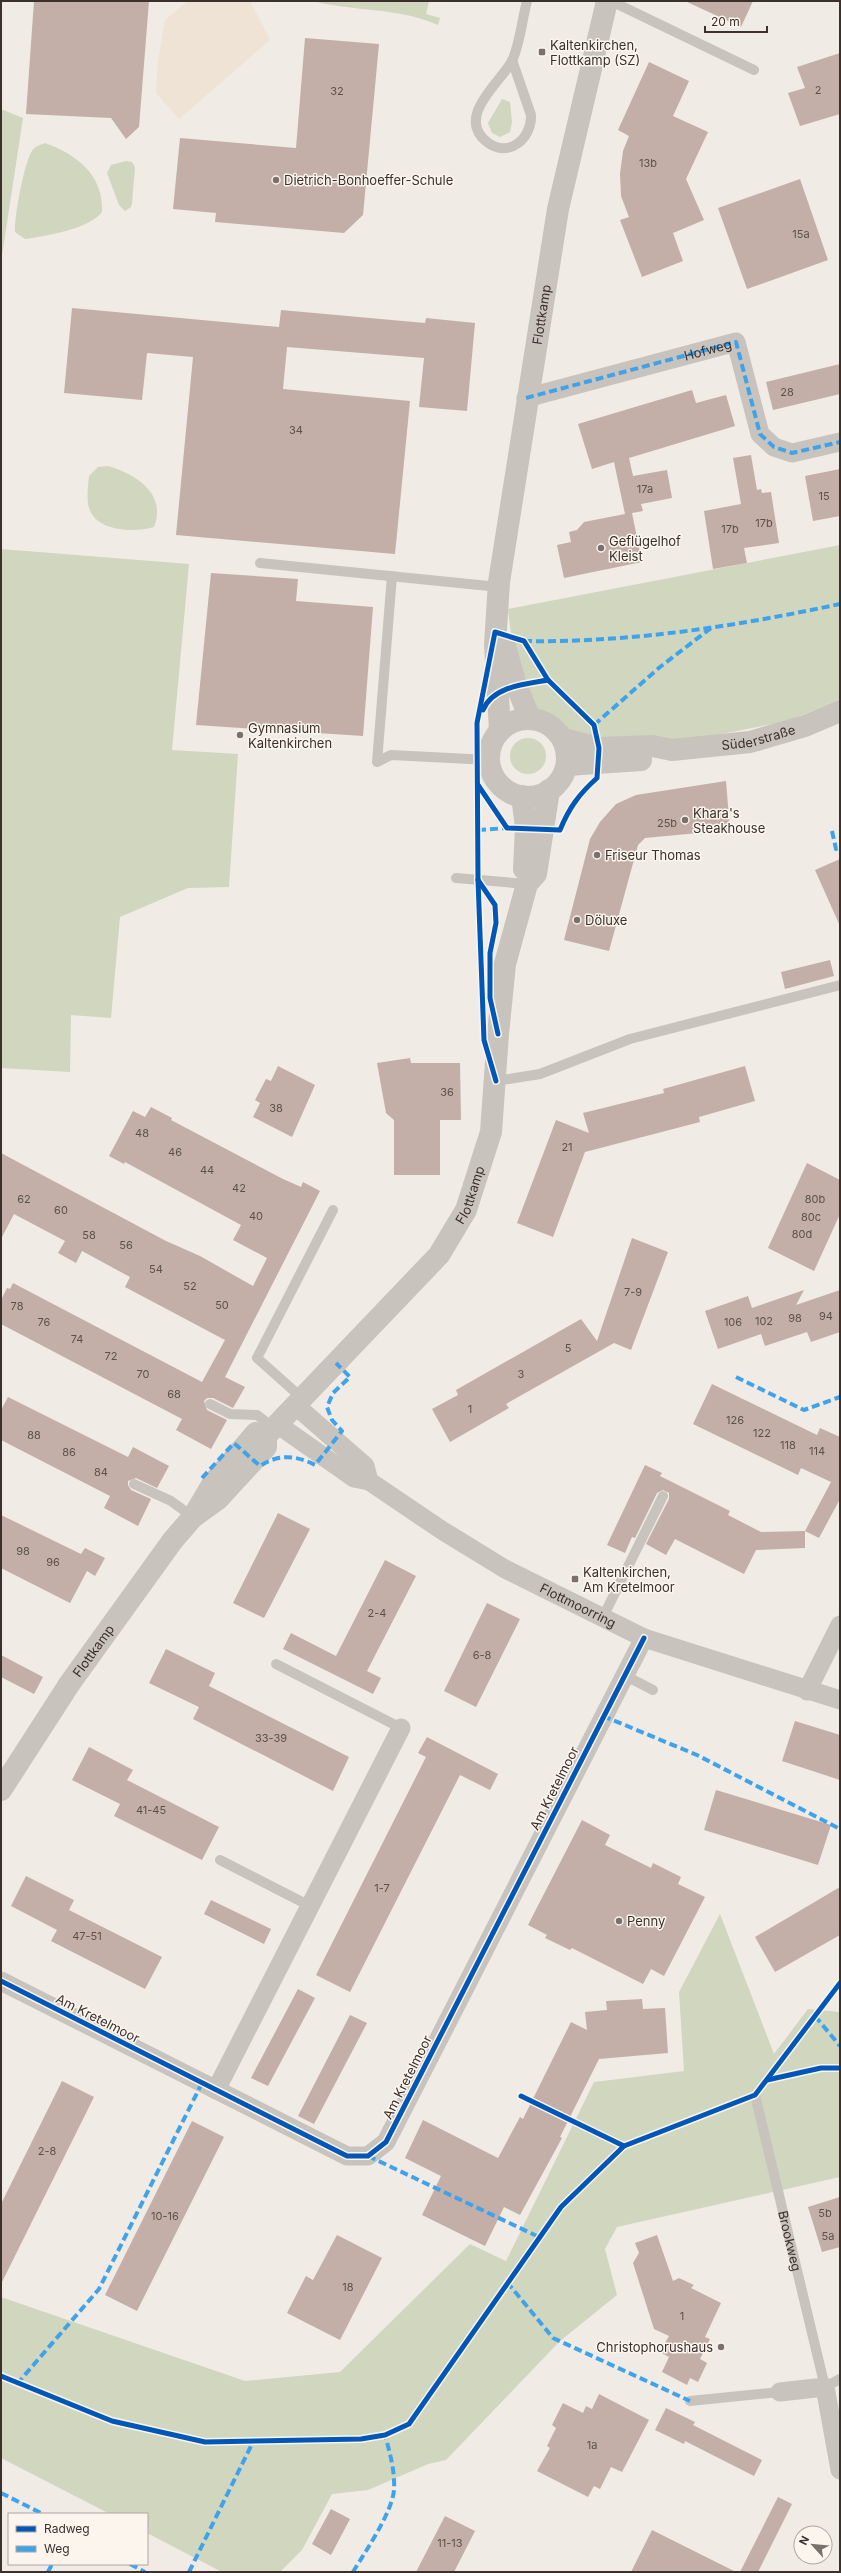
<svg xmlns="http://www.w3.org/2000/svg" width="841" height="2573" font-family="Inter,sans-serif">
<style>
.green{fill:#d1d6bf}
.plaza{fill:#eee3d5}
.building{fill:#c3afa7}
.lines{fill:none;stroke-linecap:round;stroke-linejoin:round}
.service{stroke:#c9c3be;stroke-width:10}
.minor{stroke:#c9c3be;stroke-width:19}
.tertiary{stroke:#c9c3be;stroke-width:22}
.quiet{stroke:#3fa3eb;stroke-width:4;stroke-dasharray:8 4;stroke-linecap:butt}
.cycleway-casing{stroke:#fbf5ee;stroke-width:8}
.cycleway{stroke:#0057b8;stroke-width:5}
.poi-dot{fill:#7a716c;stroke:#fbf5ee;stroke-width:1.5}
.labels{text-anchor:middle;stroke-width:3;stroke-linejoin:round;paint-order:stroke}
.number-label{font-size:11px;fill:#5d504a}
.poi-label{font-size:13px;fill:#3b302b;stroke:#fbf5ee;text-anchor:start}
.street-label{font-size:13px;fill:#3b302b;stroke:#fbf5ee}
</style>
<rect width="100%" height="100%" fill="#f0ebe5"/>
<g class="green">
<path d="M 313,1 L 429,1 L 426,14 L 440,18 L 438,25 C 398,7 355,12 313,1 Z"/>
<polygon points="502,99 510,102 512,122 510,132 500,137 492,133 488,123"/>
<polygon points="1,109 23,118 1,262"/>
<path d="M 45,143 C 76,154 104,175 102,212 C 89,229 46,236 25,239 L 15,232 C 14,218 24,163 32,151 C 35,146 40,145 45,143 Z"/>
<polygon points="126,161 132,162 135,167 132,203 131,207 125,211 119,205 107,173 111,165"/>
<path d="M 108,466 C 136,474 167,494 154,527 C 133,533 93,532 88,504 C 87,495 88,485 89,476 L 98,467 Z"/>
<polygon points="840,545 840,699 788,721 690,740 609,740 571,735 557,721 539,711 527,693 513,650 508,609"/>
<polygon points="1,549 189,564 172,750 238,754 229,887 188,888 120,917 111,1018 71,1015 70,1072 1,1068"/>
<circle cx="528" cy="756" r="18"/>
<polygon points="720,1914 774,2054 808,2009 840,2012 840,2177 617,2227 605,2249 617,2295 560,2341 446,2460 428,2464 368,2490 332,2494 302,2550 280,2572 222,2572 147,2533 147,2514 110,2514 1,2458 1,2297 245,2381 340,2372 470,2244 506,2261 594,2082 684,2071 679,1992"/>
</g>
<polygon class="plaza" points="188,1 250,1 270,40 179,119 156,93 158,61 165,20"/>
<g class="building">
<polygon points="34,1 149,1 139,127 126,139 111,118 26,114"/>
<polygon points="685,1 753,1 741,27"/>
<polygon points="305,38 379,44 363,215 344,233 215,222 216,213 173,209 180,138 296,148"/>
<polygon points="840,53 840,114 800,126 788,93 805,88 797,67"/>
<polygon points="649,62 689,81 673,116 708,132 686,179 704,220 673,233 683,261 642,277 620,220 629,217 621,196 620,174 623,151 629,136 618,130"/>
<polygon points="800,179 828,260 747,289 718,208"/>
<polygon points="72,308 279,327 281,310 425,323 426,318 475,323 467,411 419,407 424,358 287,347 283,389 410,401 395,554 176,535 193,357 147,353 142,400 64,393"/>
<polygon points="840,364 840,394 773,410 766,382"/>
<polygon points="692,390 696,403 726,395 735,426 629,458 633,476 667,470 672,498 641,504 643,511 632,513 642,562 564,578 557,545 571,542 569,532 577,530 584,522 625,514 614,462 592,469 578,424"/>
<polygon points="751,455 757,490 761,489 762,493 771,492 779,543 744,548 747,563 713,569 704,511 741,504 733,458"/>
<polygon points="840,469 840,516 813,521 805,476"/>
<polygon points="211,573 298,579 296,601 373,607 363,736 196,725"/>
<polygon points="726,781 730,830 645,838 638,845 609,951 564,940 590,839 600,822 616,804 636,795"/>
<polygon points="840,859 840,926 815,870"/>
<polygon points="830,960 834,976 785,989 781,972"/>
<polygon points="410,1058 411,1063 460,1063 461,1120 440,1120 440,1175 394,1175 394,1120 386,1113 377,1063"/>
<polygon points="278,1066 315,1085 292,1137 253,1117 260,1103 255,1100 266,1079 271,1081"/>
<polygon points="745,1066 755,1101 699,1117 700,1122 585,1152 553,1237 517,1223 556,1120 589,1133 583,1113 664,1093 663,1089"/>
<polygon points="151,1107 172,1118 171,1120 283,1179 301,1187 303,1182 320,1191 225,1377 245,1387 233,1408 213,1398 207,1398 204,1401 207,1410 227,1420 211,1449 176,1430 182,1419 1,1324 1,1300 7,1288 10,1289 13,1283 202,1382 225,1340 125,1287 130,1277 82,1251 76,1263 58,1253 65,1241 14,1214 1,1239 1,1153 166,1241 200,1256 253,1286 267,1258 233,1240 241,1225 125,1162 124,1164 109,1156 133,1111 145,1117"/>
<polygon points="807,1163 840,1180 840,1214 814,1271 768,1248"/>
<polygon points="632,1238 668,1252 631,1350 614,1343 506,1404 509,1408 450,1442 432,1409 458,1395 456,1390 581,1319 597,1341"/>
<polygon points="804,1290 796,1305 840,1290 840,1332 811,1342 807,1332 765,1346 761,1334 718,1349 705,1311 748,1296 752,1308"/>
<polygon points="712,1384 817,1435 820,1428 840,1437 840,1499 819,1538 805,1531 831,1482 801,1468 798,1475 693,1424"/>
<polygon points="8,1397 128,1457 133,1447 169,1466 157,1488 136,1478 128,1481 128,1485 131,1490 151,1499 138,1526 104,1508 110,1496 1,1440 1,1410"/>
<polygon points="645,1465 662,1473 660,1476 730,1511 728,1515 761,1532 805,1531 805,1548 756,1550 744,1574 675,1539 666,1555 646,1544 669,1499 669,1493 663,1490 657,1493 635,1538 632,1537 625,1553 607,1545"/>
<polygon points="278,1513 310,1529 264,1618 233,1603"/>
<polygon points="1,1515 81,1554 85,1548 105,1558 95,1576 87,1571 70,1603 1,1568"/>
<polygon points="385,1560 416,1576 367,1671 381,1678 373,1694 283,1649 291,1633 336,1656"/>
<polygon points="487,1603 520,1619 476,1707 444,1691"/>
<polygon points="166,1649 215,1673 209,1686 349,1757 333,1791 193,1719 199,1707 149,1683"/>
<polygon points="1,1655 43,1677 34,1694 1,1677"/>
<polygon points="795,1721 840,1735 840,1780 782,1761"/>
<polygon points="427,1737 498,1774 490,1790 460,1775 350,1992 316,1975 426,1757 418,1753"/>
<polygon points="89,1747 133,1770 127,1780 219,1827 202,1860 114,1816 120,1804 72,1780"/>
<polygon points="716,1790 831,1825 818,1865 704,1830"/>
<polygon points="582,1820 610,1835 605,1845 651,1868 653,1863 681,1877 678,1884 705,1897 664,1976 651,1969 643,1984 572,1948 570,1950 545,1938 547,1935 528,1925"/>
<polygon points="26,1876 74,1900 69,1910 162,1957 145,1989 51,1941 57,1930 11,1906"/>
<polygon points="840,1887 840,1935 775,1972 755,1937"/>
<polygon points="211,1900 271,1929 264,1944 204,1914"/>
<polygon points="298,1989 315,1998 268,2086 251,2078"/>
<polygon points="642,1999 643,2009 665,2008 668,2053 599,2059 560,2137 562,2138 520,2215 504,2207 485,2246 422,2215 441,2176 405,2158 423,2120 498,2158 520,2117 523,2119 571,2022 587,2030 585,2012 607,2010 606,2001"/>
<polygon points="350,2015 367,2023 314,2124 298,2116"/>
<polygon points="62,2081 94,2097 1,2284 1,2204"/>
<polygon points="192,2121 224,2137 137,2311 105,2295"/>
<polygon points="840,2197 840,2247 822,2252 808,2207"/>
<polygon points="337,2235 382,2258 340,2340 287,2313 306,2276 313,2280"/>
<polygon points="657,2235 673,2281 679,2278 694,2285 691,2288 721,2303 705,2337 710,2339 700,2359 707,2363 698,2382 690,2378 687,2385 662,2372 669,2357 660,2352 669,2336 654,2329 633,2263 639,2253 635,2243"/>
<polygon points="599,2394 649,2420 622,2472 611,2467 600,2489 594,2486 588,2497 537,2471 550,2448 547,2446 556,2428 552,2425 563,2403 583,2413 586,2406 592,2409"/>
<polygon points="666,2408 695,2422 693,2425 762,2460 754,2476 685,2441 684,2444 655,2430"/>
<polygon points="778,2497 792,2504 758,2572 740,2572"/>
<polygon points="331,2509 350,2519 331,2555 312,2544"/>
<polygon points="445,2516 475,2531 454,2572 416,2572"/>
<polygon points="652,2530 736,2572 631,2572"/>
</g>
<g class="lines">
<g class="service">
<polyline points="611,1 754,70"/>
<path d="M 512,60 L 531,115 C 532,138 509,159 487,142 C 455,117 500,83 512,61 C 520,44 522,20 527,1"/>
<polyline points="260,563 499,587"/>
<polyline points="392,576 377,762 391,755 489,760"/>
<polyline points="456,878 527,884"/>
<polyline points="496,1081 540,1074 630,1039 840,985"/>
<polyline points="302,1398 257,1358 333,1210"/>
<polyline points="210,1404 230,1414 257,1415 274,1428"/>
<polyline points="134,1484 171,1501 193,1517"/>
<polyline points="603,1617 663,1496"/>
<polyline points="276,1664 401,1728"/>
<polyline points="624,1675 653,1690"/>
<polyline points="220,1860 310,1906"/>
<path id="s1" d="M 755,2095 L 825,2387 L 840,2379"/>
<polyline points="690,2401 780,2392"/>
</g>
<g class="minor">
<polyline points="526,398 736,342 760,434 774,447 792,453 840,442"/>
<polyline points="295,1405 365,1466 369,1481"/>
<path id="s2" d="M 277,1424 L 354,1478 L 369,1481 L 443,1531 L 505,1569 L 644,1638 L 840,1700"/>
<polyline points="807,1691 840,1625"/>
<polyline points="1,1981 347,2156 368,2156 386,2142 644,1638"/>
<polyline points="216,2090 401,1728"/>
<polyline points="780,2392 825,2387 840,2470"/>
</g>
<g class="tertiary">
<polyline points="505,646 515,682 530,719"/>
<circle cx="528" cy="758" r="39"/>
<path id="s3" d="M 500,730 L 495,645 L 499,582 L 558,209 L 607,1"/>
<path id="s4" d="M 563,739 L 599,748 L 652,746 L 672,750 L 750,742 L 805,726 L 840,711"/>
<polyline points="567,765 641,760"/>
<polyline points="522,796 526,827 524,869"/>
<path id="s5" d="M 193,1517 L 218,1499 L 266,1447 L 266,1436 L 439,1255 L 466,1210 L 491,1132 L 498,1034 L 505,964 L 527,884 L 536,874 L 549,790"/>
<path id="s6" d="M 1,1790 L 70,1683 L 173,1540 L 193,1517 L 213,1483 L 256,1433 L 266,1436"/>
</g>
<g class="quiet">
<path id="s7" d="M 526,398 L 736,342 L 760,434 L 774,447 L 792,453 L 840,442"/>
<path d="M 524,641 C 629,643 737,626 840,604"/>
<polyline points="594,725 660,667 711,628"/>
<polyline points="478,830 507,828"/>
<polyline points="832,831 836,849 840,847"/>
<polyline points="736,1377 804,1410 840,1397"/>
<path d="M 202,1478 L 234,1443 L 260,1466 C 278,1454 296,1455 315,1465 L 342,1431 L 332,1420 L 327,1407 L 333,1393 L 350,1377 L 336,1363"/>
<polyline points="603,1716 697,1755 840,1829"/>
<polyline points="815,2016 840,2046"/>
<polyline points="368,2156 539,2237"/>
<polyline points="507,2282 553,2338 690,2401"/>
<polyline points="17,2384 99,2289 202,2083"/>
<polyline points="1,2493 43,2514"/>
<polyline points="130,2564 145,2572"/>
<polyline points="48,2572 52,2564"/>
<polyline points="189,2572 253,2442"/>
<path d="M 353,2572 C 365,2552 392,2513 394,2490 C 395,2471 390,2453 385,2435"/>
</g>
<g class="cycleway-casing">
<g id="cycleway">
<path d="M 478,785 L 507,828 L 560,830 C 569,808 579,794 597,778 L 599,748 L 594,725 L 548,680 C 526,684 493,686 483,710"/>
<polyline points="478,880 495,905 496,923 490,953 490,998 498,1034"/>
<polyline points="496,1081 484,1040 478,880 477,723 495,632 524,641 548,680"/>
<polyline points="1,1981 347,2156 368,2156 386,2142 644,1638"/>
<polyline points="767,2080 821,2068 840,2068"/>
<polyline points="521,2096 624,2146"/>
<polyline points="1,2376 112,2421 205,2442 361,2439 385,2435 409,2424 561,2207 624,2146 755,2095 840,1983"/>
</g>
</g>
<use href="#cycleway" class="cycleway"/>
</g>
<g class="poi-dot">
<rect x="538" y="48" width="8" height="8" rx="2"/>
<circle cx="276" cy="180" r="4"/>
<circle cx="601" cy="548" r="4"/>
<circle cx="240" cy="735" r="4"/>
<circle cx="685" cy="820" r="4"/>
<circle cx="597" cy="855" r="4"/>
<circle cx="577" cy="920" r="4"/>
<rect x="571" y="1575" width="8" height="8" rx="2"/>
<circle cx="619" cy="1921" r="4"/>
<circle cx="721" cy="2347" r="4"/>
</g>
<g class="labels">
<g class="number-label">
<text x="818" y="94">2</text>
<text x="337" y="95">32</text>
<text x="648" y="167">13b</text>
<text x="801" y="238">15a</text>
<text x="787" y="396">28</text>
<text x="296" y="434">34</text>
<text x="645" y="493">17a</text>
<text x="824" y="500">15</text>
<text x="764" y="527">17b</text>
<text x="730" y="533">17b</text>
<text x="667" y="827">25b</text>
<text x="447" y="1096">36</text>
<text x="276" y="1112">38</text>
<text x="142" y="1137">48</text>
<text x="567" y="1151">21</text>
<text x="175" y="1156">46</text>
<text x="207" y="1174">44</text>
<text x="239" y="1192">42</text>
<text x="24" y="1203">62</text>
<text x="815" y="1203">80b</text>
<text x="61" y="1214">60</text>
<text x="256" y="1220">40</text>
<text x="811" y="1221">80c</text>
<text x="802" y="1238">80d</text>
<text x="89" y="1239">58</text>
<text x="126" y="1249">56</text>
<text x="156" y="1273">54</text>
<text x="190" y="1290">52</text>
<text x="633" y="1296">7-9</text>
<text x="222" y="1309">50</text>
<text x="17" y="1310">78</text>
<text x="826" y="1320">94</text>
<text x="795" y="1322">98</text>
<text x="764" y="1325">102</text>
<text x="44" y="1326">76</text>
<text x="733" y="1326">106</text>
<text x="77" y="1343">74</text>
<text x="568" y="1352">5</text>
<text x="111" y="1360">72</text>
<text x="143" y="1378">70</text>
<text x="521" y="1378">3</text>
<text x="174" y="1398">68</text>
<text x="470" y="1413">1</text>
<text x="735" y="1424">126</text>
<text x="762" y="1437">122</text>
<text x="34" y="1439">88</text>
<text x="788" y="1449">118</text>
<text x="817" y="1455">114</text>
<text x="69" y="1456">86</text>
<text x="101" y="1476">84</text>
<text x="23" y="1555">98</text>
<text x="53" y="1566">96</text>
<text x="377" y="1617">2-4</text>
<text x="482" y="1659">6-8</text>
<text x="271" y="1742">33-39</text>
<text x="151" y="1814">41-45</text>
<text x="382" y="1892">1-7</text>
<text x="87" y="1940">47-51</text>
<text x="47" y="2155">2-8</text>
<text x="825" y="2217">5b</text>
<text x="165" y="2220">10-16</text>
<text x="828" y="2240">5a</text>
<text x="348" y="2291">18</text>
<text x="682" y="2320">1</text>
<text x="592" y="2449">1a</text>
<text x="450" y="2547">11-13</text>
</g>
<g class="poi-label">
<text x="550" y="50">Kaltenkirchen,<tspan x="550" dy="15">Flottkamp (SZ)</tspan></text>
<text x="284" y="185">Dietrich-Bonhoeffer-Schule</text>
<text x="609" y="546">Geflügelhof<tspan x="609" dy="15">Kleist</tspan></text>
<text x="248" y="733">Gymnasium<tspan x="248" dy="15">Kaltenkirchen</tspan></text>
<text x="693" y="818">Khara's<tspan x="693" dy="15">Steakhouse</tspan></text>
<text x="605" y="860">Friseur Thomas</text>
<text x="585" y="925">Döluxe</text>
<text x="583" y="1577">Kaltenkirchen,<tspan x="583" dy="15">Am Kretelmoor</tspan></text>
<text x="627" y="1926">Penny</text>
<text x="713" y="2352" text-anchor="end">Christophorushaus</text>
</g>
<g class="street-label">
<text dy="5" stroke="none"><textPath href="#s3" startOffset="419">Flottkamp</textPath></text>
<text dy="5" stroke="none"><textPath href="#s7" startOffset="188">Hofweg</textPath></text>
<text dy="5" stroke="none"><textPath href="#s4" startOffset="198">Süderstraße</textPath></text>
<text dy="5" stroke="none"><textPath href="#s5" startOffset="431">Flottkamp</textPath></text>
<text dy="5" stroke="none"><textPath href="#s2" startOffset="353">Flottmoorring</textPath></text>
<text dy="5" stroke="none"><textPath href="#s6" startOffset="167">Flottkamp</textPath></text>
<text transform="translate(554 1788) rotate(-63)" y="5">Am Kretelmoor</text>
<text transform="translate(98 2018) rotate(27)" y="5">Am Kretelmoor</text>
<text transform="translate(407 2077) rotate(-63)" y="5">Am Kretelmoor</text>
<text dy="5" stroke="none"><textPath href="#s1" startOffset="150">Brookweg</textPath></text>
</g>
</g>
<rect width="841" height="2573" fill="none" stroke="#3b302b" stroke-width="4"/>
<rect x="8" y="2513" width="140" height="52" fill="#fbf5ee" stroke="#aea6a0"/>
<rect x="16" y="2526" width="20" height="6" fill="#0057b8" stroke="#aea6a0"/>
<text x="44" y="2533" font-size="12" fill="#3b302b">Radweg</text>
<rect x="16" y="2546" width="20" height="6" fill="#3fa3eb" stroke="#aea6a0"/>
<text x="44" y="2553" font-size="12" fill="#3b302b">Weg</text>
<g transform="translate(813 2545) rotate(297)"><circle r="19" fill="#fbf5ee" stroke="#aea6a0"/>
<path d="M0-3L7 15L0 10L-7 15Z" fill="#7a716c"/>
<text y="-6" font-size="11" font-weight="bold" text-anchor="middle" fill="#3b302b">N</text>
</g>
<path d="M705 26v6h62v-6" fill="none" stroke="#3b302b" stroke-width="2"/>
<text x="711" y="26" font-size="12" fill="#3b302b" stroke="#fbf5ee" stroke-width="3" paint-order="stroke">20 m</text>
</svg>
